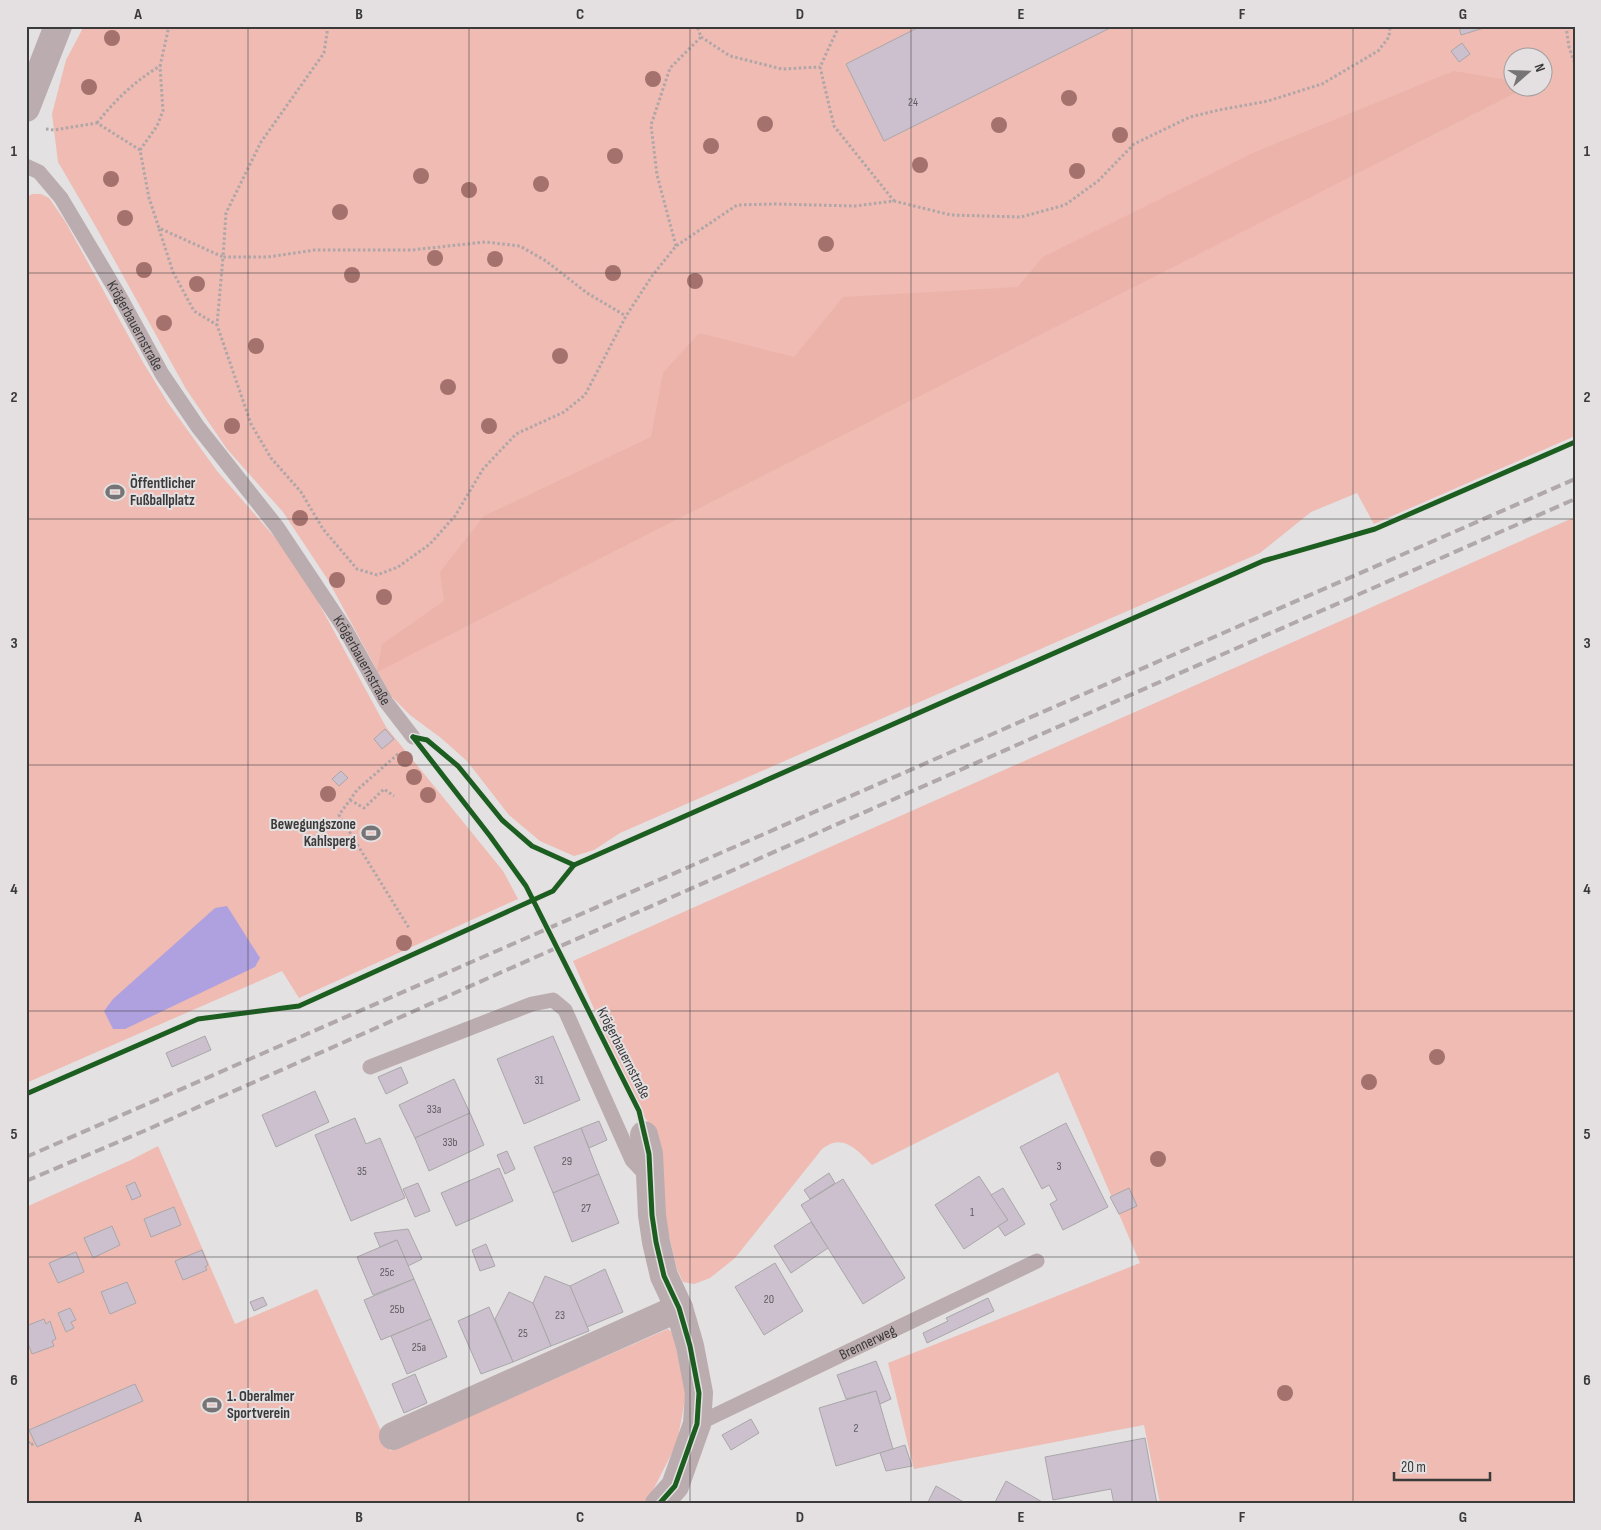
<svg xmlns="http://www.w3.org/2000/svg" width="1601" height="1530" font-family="'Sofia Sans Condensed',sans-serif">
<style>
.green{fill:#efbbb3;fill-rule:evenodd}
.forest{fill:#ecb3aa}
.water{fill:#afa1df}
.building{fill:#ccc0cf;stroke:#a9a7a8}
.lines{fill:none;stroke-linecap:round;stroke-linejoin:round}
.path{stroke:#afa6a8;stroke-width:3;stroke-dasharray:2.5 2.5;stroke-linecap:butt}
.service{stroke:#bbacaf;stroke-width:15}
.minor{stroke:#bbacaf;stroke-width:28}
.rail{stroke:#b0a8ab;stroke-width:4;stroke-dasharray:10 5;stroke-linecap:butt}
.cycleway-casing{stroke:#e4e0e2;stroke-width:8}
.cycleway{stroke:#1b5e20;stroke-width:5}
.tree{fill:#a4716d}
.grid{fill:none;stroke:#3b3a3b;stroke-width:1;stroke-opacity:0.55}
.labels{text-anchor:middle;stroke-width:4;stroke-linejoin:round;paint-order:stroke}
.number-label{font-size:12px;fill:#5f5c60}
.street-label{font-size:15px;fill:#3b3a3b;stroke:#e4e0e2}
.poi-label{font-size:15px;font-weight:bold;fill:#3b3a3b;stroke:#e4e0e2;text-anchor:start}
.neatline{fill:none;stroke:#3b3a3b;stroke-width:2}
.grid-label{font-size:16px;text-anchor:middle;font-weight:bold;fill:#3b3a3b}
</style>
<rect width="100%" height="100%" fill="#e3e1e2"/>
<g class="green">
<path d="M 84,26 L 1575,26 L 1575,436 L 1374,524 L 1357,493 L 1311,512 L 1260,553 L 620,833 L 594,850 L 574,856 L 540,841 L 509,815 L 467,761 L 441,738 L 410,715 L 391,696 L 328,580 L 283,512 L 227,449 L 186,389 L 96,227 L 58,162 L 52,114 L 66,60 ZM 1514,58 L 1544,58 L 1544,88 L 1514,88 Z"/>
<polygon points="32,194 41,194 49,198 65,221 144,364 168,403 217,471 285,549 316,598 386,727 503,871 518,899 299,998 282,971 26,1083 26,198"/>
<path d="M 1575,517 L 1575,1504 L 1160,1504 L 1144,1425 L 914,1469 L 888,1363 L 1140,1263 L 1058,1072 L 872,1165 C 862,1155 849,1139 833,1143 C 829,1144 825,1147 822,1149 L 735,1258 L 710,1278 L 694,1284 L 683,1282 L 677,1269 L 664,1215 L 652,1126 L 639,1111 L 573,961 Z"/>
<polygon points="158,1146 235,1324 317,1289 390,1451 668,1329 673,1333 686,1394 677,1443 649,1498 643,1504 26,1504 26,1207 131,1160"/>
</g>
<polygon class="forest" points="1454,71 1513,81 1514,88 1525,88 377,672 382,644 444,601 440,572 484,516 651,437 663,373 699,333 794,357 843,297 1018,287 1043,257 1253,153"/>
<polygon class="water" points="227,906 260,958 255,967 125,1029 113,1029 104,1011 113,999 215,908"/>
<g class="building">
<polygon points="921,26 1114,26 884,141 846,64"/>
<polygon points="1459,26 1490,26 1461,35"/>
<polygon points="1462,43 1470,54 1459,62 1451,51"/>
<polygon points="385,729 394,739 382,749 374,739"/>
<polygon points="341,771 348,778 339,786 332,779"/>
<polygon points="205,1036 211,1050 172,1067 166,1053"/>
<polygon points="553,1036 580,1100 524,1124 497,1059"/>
<polygon points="401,1067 408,1083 386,1094 378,1077"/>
<polygon points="454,1079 470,1113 415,1138 399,1105"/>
<polygon points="315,1091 329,1122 276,1147 262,1115"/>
<polygon points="470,1113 484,1145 429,1171 415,1138"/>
<polygon points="355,1118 366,1144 380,1138 405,1198 351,1221 315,1135"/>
<polygon points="599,1121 607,1140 589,1148 581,1128"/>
<polygon points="1066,1123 1108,1207 1063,1230 1050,1204 1057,1200 1049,1185 1042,1189 1020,1147"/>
<polygon points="581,1128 599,1174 553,1193 534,1147"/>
<polygon points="507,1151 515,1169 505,1174 497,1155"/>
<polygon points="499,1168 513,1201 456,1226 441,1193"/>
<polygon points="829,1173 835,1183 810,1199 804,1190"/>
<polygon points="599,1174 619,1223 572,1242 553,1193"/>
<polygon points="979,1176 1008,1220 964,1249 935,1205"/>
<polygon points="843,1179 905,1278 863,1304 801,1205"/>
<polygon points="135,1182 141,1196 132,1200 126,1186"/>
<polygon points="418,1183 430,1211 415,1217 403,1189"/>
<polygon points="1003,1188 1025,1224 1005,1236 998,1226 1008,1220 991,1195"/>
<polygon points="1129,1188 1137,1206 1119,1214 1110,1197"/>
<polygon points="174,1207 181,1225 151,1237 144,1219"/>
<polygon points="811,1222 828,1248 791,1273 774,1246"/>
<polygon points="112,1226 120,1245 93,1258 84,1238"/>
<polygon points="408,1229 422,1259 408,1266 397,1240 380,1247 374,1233"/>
<polygon points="397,1240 414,1279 373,1295 357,1257"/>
<polygon points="486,1244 495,1266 480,1271 472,1250"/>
<polygon points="202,1250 208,1265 205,1267 207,1270 183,1280 175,1261"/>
<polygon points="76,1252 84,1272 58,1283 49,1263"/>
<polygon points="775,1263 803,1311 764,1335 735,1287"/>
<polygon points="605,1269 623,1312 587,1327 570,1286"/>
<polygon points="545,1276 570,1286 589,1331 551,1346 533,1303"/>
<polygon points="414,1279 431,1319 381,1340 364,1300"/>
<polygon points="127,1282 136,1303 110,1314 101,1292"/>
<polygon points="509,1292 533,1303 551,1346 513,1362 495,1319"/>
<polygon points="263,1297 267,1305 254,1311 250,1302"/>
<polygon points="988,1298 994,1311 927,1343 923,1333 948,1321 946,1318"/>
<polygon points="489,1307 513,1362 481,1374 458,1321"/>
<polygon points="70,1308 76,1320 71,1322 74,1328 66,1332 58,1313"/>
<polygon points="44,1319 46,1324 50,1321 56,1339 52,1341 54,1346 32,1354 26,1338 26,1326"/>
<polygon points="431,1319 447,1357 407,1374 391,1336"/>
<polygon points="876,1361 891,1399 880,1404 876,1391 846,1399 837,1375"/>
<polygon points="415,1374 427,1403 404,1413 392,1384"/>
<polygon points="135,1384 143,1401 37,1447 29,1430"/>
<polygon points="876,1391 893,1449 836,1466 819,1408"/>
<polygon points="751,1419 759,1433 731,1450 722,1435"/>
<polygon points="1145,1438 1157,1504 1114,1504 1111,1489 1053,1500 1045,1457"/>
<polygon points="905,1445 912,1466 886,1471 880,1453"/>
<polygon points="1006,1481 1044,1503 994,1504"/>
<polygon points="936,1486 967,1504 927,1504"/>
</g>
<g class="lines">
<g class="path">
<polyline points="328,26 324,53 261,142 226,213 223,257 268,257 315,250 412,250 485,242 520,246 546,261 587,293 626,316"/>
<polyline points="839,26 820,67 834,126 894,201"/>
<polyline points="1566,26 1569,47 1575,64"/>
<polyline points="701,37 730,56 782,69 820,67"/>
<path d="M 97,123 C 115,100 135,81 160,66 L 169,26"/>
<polyline points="46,129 54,130 97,123 140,150 149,198 159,228 223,257 217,325 251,424 271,458 301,492 323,529 357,569 377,575 398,567 430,544 455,516 483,469 516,434 564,412 585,395 626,316 652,276 676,246 737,205 775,204 855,206 894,201 951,215 1021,217 1065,205 1098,181 1134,144 1190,117 1219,110 1268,101 1322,84 1378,51 1389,37 1390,26"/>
<polyline points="140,150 157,126 163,111 160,66"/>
<polyline points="159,229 173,272 194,311 217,325"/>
<polyline points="676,246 657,175 651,125 670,68 701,37 697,26"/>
<polyline points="398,754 357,790 339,815 409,928"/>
<polyline points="350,800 364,808 384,789 394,796"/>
<polyline points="26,1437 30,1445 35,1443"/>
</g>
<g class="service">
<path id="s1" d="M 26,166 L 39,172 L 61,198 L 120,297 L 162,374 L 198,427 L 277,527 L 345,629 L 386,702 L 413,737"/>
<polyline points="370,1067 532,1004 553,1000 565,1010 632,1160 650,1179"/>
<path id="s2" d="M 697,1424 L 1037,1261"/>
</g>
<g class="minor">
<polyline points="26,108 58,26"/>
<polyline points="644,1135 649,1154 652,1215 656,1242 664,1276 679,1308 690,1346 699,1393 697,1424 675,1486 659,1504"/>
<polyline points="393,1436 679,1308"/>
</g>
<g class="rail">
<polyline points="26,1157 1575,479"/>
<polyline points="26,1181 144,1131 520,964 1575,499"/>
</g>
<g class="cycleway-casing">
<g id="cycleway">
<polyline points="413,737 490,836 526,886 639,1111 649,1154 652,1215 656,1242 664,1276 679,1308 690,1346 699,1393 697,1424 675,1486 659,1504"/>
<polyline points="413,737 427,740 458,766 502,820 532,846 574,865"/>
<polyline points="26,1094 198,1019 299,1006 553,891 574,865 1263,561 1375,529 1575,442"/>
</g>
</g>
<use href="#cycleway" class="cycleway"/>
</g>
<g class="tree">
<circle cx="112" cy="38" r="8"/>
<circle cx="653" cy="79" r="8"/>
<circle cx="89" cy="87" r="8"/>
<circle cx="1069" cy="98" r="8"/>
<circle cx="765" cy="124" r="8"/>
<circle cx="999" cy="125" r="8"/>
<circle cx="1120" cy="135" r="8"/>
<circle cx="711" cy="146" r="8"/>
<circle cx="615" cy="156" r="8"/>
<circle cx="920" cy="165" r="8"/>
<circle cx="1077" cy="171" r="8"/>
<circle cx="421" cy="176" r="8"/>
<circle cx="111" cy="179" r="8"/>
<circle cx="541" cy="184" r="8"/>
<circle cx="469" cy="190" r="8"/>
<circle cx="340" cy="212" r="8"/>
<circle cx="125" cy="218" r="8"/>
<circle cx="826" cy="244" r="8"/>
<circle cx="435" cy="258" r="8"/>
<circle cx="495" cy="259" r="8"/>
<circle cx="144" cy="270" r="8"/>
<circle cx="613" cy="273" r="8"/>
<circle cx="352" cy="275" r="8"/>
<circle cx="695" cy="281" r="8"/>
<circle cx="197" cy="284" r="8"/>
<circle cx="164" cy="323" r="8"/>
<circle cx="256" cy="346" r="8"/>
<circle cx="560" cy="356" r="8"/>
<circle cx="448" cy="387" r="8"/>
<circle cx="232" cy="426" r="8"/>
<circle cx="489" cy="426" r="8"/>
<circle cx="300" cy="518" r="8"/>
<circle cx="337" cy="580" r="8"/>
<circle cx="384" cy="597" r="8"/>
<circle cx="405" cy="759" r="8"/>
<circle cx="414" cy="777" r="8"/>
<circle cx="328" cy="794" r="8"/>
<circle cx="428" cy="795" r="8"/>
<circle cx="404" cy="943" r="8"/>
<circle cx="1437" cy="1057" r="8"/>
<circle cx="1369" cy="1082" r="8"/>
<circle cx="1158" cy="1159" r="8"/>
<circle cx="1285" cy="1393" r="8"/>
</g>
<path class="grid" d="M 248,26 L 248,1504M 469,26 L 469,1504M 690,26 L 690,1504M 911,26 L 911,1504M 1132,26 L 1132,1504M 1353,26 L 1353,1504M 26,273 L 1575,273M 26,519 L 1575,519M 26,765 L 1575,765M 26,1011 L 1575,1011M 26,1257 L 1575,1257"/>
<defs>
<g id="stadium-bare" transform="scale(1.5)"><path d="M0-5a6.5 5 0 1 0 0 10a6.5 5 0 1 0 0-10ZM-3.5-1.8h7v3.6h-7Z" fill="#767475" stroke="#e4e0e2" stroke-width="2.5" paint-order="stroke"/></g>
</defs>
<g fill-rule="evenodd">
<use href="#stadium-bare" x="115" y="492"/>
<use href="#stadium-bare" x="371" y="833"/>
<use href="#stadium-bare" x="212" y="1405"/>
</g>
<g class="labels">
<g class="number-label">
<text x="913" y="106">24</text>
<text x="539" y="1084">31</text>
<text x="434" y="1113">33a</text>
<text x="450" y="1146">33b</text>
<text x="567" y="1165">29</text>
<text x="1059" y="1170">3</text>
<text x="362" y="1175">35</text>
<text x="586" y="1212">27</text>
<text x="972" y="1216">1</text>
<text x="387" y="1276">25c</text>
<text x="769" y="1303">20</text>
<text x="397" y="1313">25b</text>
<text x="560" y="1319">23</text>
<text x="523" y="1337">25</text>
<text x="419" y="1351">25a</text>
<text x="856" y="1432">2</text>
</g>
<g class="street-label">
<text dy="5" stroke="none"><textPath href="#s1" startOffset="196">Krögerbauernstraße</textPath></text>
<text dy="5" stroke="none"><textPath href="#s1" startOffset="601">Krögerbauernstraße</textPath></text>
<text transform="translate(624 1053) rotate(63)" y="5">Krögerbauernstraße</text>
<text dy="5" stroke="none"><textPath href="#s2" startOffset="189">Brennerweg</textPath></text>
</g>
<g class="poi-label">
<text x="130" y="488">Öffentlicher<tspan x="130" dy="17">Fußballplatz</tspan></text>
<text x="356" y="829" text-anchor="end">Bewegungszone<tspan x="356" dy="17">Kahlsperg</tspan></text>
<text x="227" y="1401">1. Oberalmer<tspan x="227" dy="17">Sportverein</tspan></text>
</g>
</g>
<rect width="1601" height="1530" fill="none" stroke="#e4e0e2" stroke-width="55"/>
<g transform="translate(1528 72) rotate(70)"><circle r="24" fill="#e4e0e2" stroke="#a09e9f"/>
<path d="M0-4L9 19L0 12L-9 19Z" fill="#767475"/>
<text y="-8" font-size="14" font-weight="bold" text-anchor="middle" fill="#3b3a3b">N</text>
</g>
<path d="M1394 1472v8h96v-8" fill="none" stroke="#3b3a3b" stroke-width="2.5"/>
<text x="1401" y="1472" font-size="15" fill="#3b3a3b" stroke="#e4e0e2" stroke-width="4" paint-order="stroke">20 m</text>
<rect x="28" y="28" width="1546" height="1474" class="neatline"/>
<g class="grid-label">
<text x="138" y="19">A</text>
<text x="359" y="19">B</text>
<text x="580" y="19">C</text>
<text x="800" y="19">D</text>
<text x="1021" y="19">E</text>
<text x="1242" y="19">F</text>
<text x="1463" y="19">G</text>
<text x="14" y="156">1</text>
<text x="1587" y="156">1</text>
<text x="14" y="402">2</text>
<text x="1587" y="402">2</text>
<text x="14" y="648">3</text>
<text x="1587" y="648">3</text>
<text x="14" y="894">4</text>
<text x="1587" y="894">4</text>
<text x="14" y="1139">5</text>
<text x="1587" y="1139">5</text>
<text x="14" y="1385">6</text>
<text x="1587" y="1385">6</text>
<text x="138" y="1522">A</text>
<text x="359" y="1522">B</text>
<text x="580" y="1522">C</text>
<text x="800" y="1522">D</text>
<text x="1021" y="1522">E</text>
<text x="1242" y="1522">F</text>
<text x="1463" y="1522">G</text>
</g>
</svg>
